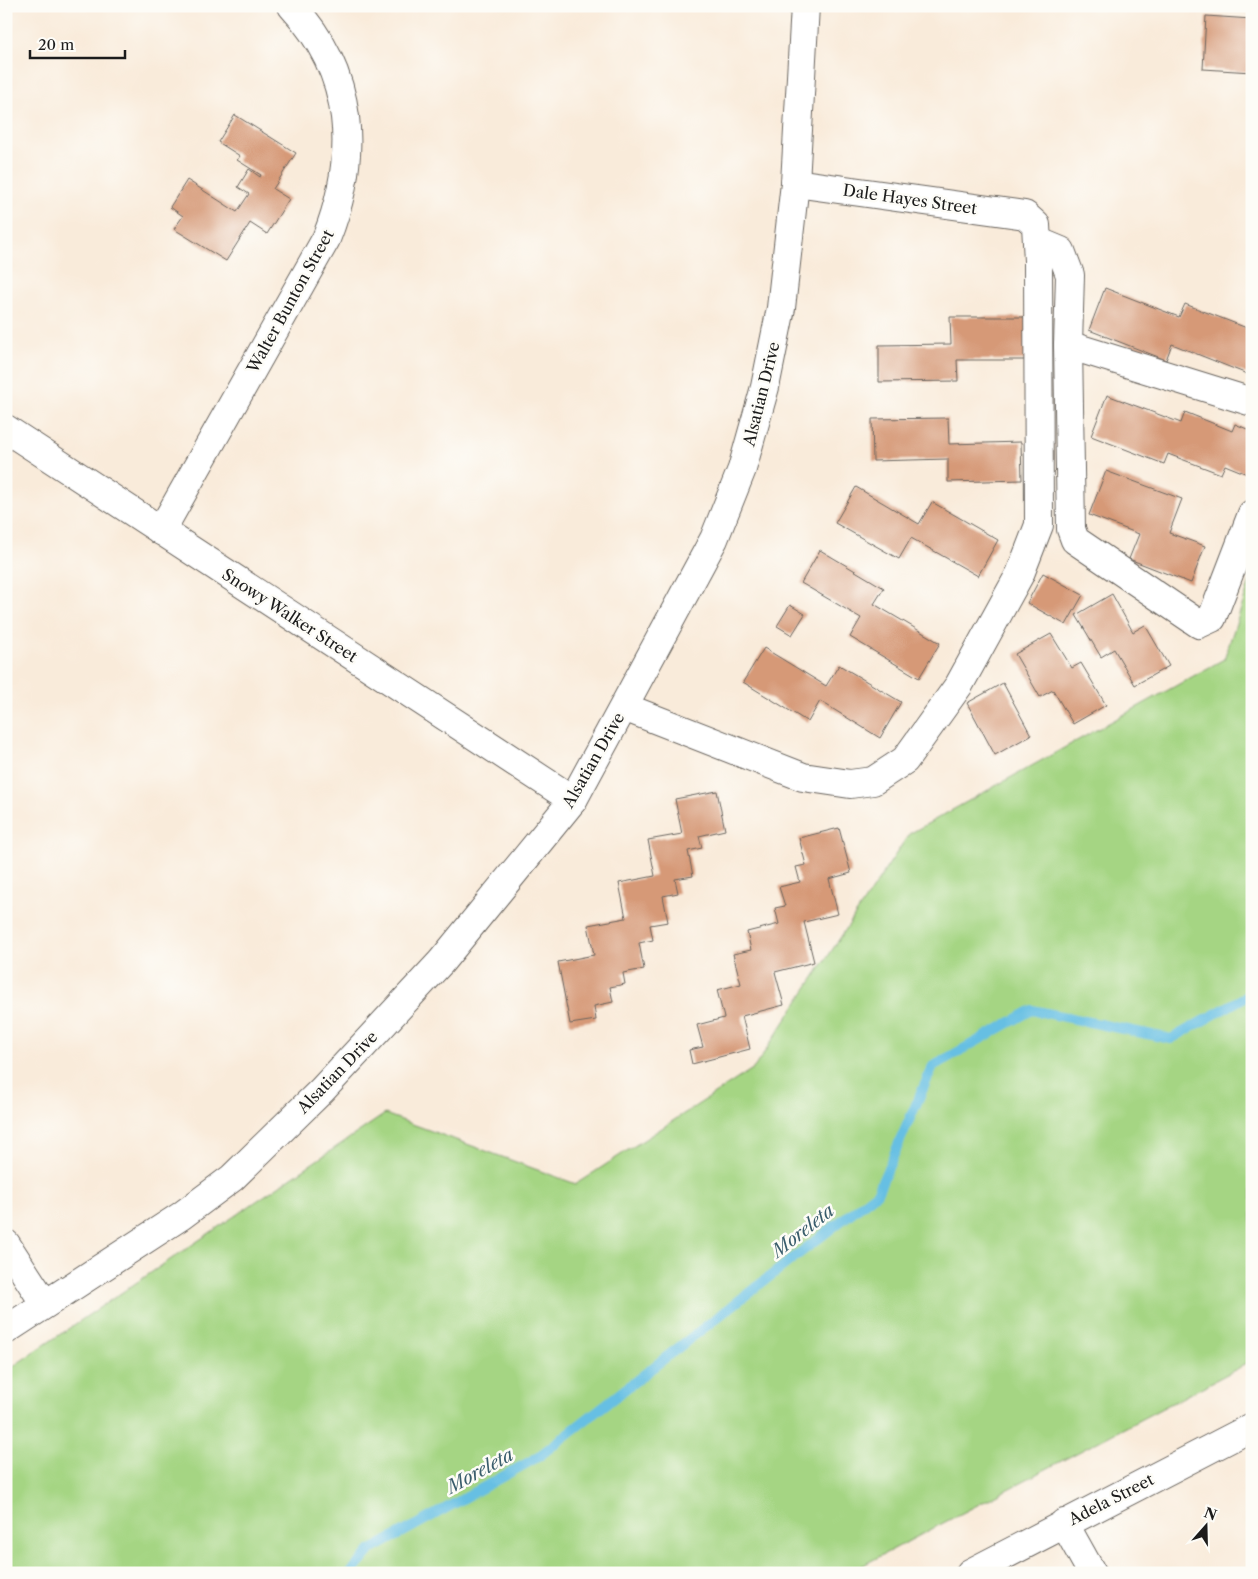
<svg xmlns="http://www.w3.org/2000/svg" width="1258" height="1579" font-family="'Libre Caslon Text',serif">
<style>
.green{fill:#a5d583;stroke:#607850}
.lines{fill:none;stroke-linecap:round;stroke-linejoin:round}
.stream{stroke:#66bfe3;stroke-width:10}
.building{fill:#d69977}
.minor-casing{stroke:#69645e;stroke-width:30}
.tertiary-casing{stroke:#69645e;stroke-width:30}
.minor{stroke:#fff;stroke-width:28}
.tertiary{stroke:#fff;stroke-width:28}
.labels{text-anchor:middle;stroke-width:5;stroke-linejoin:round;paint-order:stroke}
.street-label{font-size:16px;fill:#1c1c1c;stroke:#fdfcf7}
.water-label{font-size:18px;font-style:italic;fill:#3a5d6c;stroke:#fdfcf7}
</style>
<rect width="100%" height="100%" fill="#fdfcf7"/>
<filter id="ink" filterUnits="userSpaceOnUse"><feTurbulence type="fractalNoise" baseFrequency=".02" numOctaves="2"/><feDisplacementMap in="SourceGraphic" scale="10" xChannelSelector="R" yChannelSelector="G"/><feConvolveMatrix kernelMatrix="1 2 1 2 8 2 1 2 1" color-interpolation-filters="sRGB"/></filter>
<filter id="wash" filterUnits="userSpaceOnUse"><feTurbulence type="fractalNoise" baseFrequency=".0096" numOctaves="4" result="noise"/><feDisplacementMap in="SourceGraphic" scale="20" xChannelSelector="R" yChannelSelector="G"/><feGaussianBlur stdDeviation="1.12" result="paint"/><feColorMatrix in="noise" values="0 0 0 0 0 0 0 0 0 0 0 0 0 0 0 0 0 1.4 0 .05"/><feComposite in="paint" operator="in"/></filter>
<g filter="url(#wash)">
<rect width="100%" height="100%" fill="#f9ebda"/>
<polygon class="green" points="1252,576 1252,1361 848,1573 6,1573 6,1371 385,1114 576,1184 754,1068 909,834 1224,659"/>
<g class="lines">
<polyline class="stream" points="351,1573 371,1550 538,1457 877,1193 933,1066 1032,1010 1171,1039 1252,993"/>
</g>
<g id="blocks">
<g class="building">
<polygon points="1206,16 1252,19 1252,72 1203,69"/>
<polygon points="235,115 296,153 273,189 289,199 267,234 250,223 226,261 174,229 183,216 170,207 187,180 237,212 249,194 238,187 249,169 260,177 261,175 237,160 240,156 218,142"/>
<polygon points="1105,288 1179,317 1185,304 1252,330 1252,376 1172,344 1166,360 1089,330"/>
<polygon points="950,317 1028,317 1028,360 957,360 958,381 879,382 879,345 951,344"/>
<polygon points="1107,395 1181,423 1185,412 1232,431 1235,424 1252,431 1252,476 1225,465 1221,474 1168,454 1164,464 1091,436"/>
<polygon points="948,418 949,444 1021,442 1022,480 948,482 948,459 873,461 872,419"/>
<polygon points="1106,471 1182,499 1169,533 1205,546 1191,583 1129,559 1139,534 1089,515"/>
<polygon points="856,487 919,524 932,502 998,540 978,576 911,538 899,559 835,523"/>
<polygon points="820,550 884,588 874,604 940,643 919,678 850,637 861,618 801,583"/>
<polygon points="1043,573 1083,595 1066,625 1027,603"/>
<polygon points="1112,594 1133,632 1145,625 1169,666 1135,685 1114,649 1101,657 1076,615"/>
<polygon points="790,605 805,614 792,635 777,626"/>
<polygon points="1051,634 1072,668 1081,663 1106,705 1073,724 1053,690 1040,697 1015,654"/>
<polygon points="764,648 826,686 839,665 901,702 880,738 820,701 808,722 743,682"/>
<polygon points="1003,683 1031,735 995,755 967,703"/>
<polygon points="717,791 725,830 699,836 702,848 688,851 693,876 675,879 678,893 663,896 668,922 650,925 653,940 639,943 644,969 623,973 625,984 610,987 613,1002 594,1006 596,1020 570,1024 558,962 594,955 588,925 626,918 619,883 655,876 648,840 682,834 675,799"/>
<polygon points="839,828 851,873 829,879 838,914 804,922 814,962 775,972 784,1005 742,1016 750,1049 692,1064 689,1050 703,1047 697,1025 724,1018 717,990 741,984 733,954 751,950 747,932 779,924 775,908 785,906 779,887 800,882 796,867 806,865 799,838"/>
</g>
</g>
</g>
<g filter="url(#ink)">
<use href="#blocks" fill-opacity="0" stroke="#69645e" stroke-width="1"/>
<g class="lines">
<g class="minor-casing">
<g id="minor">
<polyline points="1037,241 1061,251 1070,275 1068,345 1071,529 1075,540 1199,624 1212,618 1252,514"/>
<polyline points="1068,345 1252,402"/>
<polyline points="6,429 573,800"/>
<path d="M 161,531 L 326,239 C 359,156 355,74 292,6"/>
<polyline points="624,707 803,777 850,784 873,781 905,760 959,685 1020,574 1039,525 1038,261 1036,225 1025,215 795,183"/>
<polyline points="6,1244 45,1304"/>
<polyline points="1064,1523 1092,1573"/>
<polyline points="970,1573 1252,1427"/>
</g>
</g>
<g class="tertiary-casing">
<polyline id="tertiary" points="6,1330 181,1216 232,1178 322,1090 441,962 573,800 714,539 742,469 765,387 781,308 795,183 805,6"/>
</g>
<use href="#minor" class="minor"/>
<use href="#tertiary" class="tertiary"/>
</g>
</g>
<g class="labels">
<g class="street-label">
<text transform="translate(910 199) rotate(8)" y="6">Dale Hayes Street</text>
<text transform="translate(290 301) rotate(-61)" y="6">Walter Bunton Street</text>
<text transform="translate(761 394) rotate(-76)" y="6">Alsatian Drive</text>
<text transform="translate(290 615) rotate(33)" y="6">Snowy Walker Street</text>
<text transform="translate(593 760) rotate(-60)" y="6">Alsatian Drive</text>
<text transform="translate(337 1072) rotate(-46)" y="6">Alsatian Drive</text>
<text transform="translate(1111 1499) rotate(-27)" y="6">Adela Street</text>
</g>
<g class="water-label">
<text transform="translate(803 1231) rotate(-38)" y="6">Moreleta</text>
<text transform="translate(480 1471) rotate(-29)" y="6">Moreleta</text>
</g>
</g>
<rect width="1258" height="1579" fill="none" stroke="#fdfcf7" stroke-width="25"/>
<g transform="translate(1206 1526) rotate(20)" stroke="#fdfcf7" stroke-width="4" paint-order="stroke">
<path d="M0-4L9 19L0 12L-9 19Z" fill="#1c1c1c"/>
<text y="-8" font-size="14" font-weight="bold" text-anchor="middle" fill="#1c1c1c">N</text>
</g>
<path d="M30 50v8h95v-8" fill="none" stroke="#1c1c1c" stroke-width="2.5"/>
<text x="38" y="50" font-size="15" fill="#1c1c1c" stroke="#fdfcf7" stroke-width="4" paint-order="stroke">20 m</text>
</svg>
